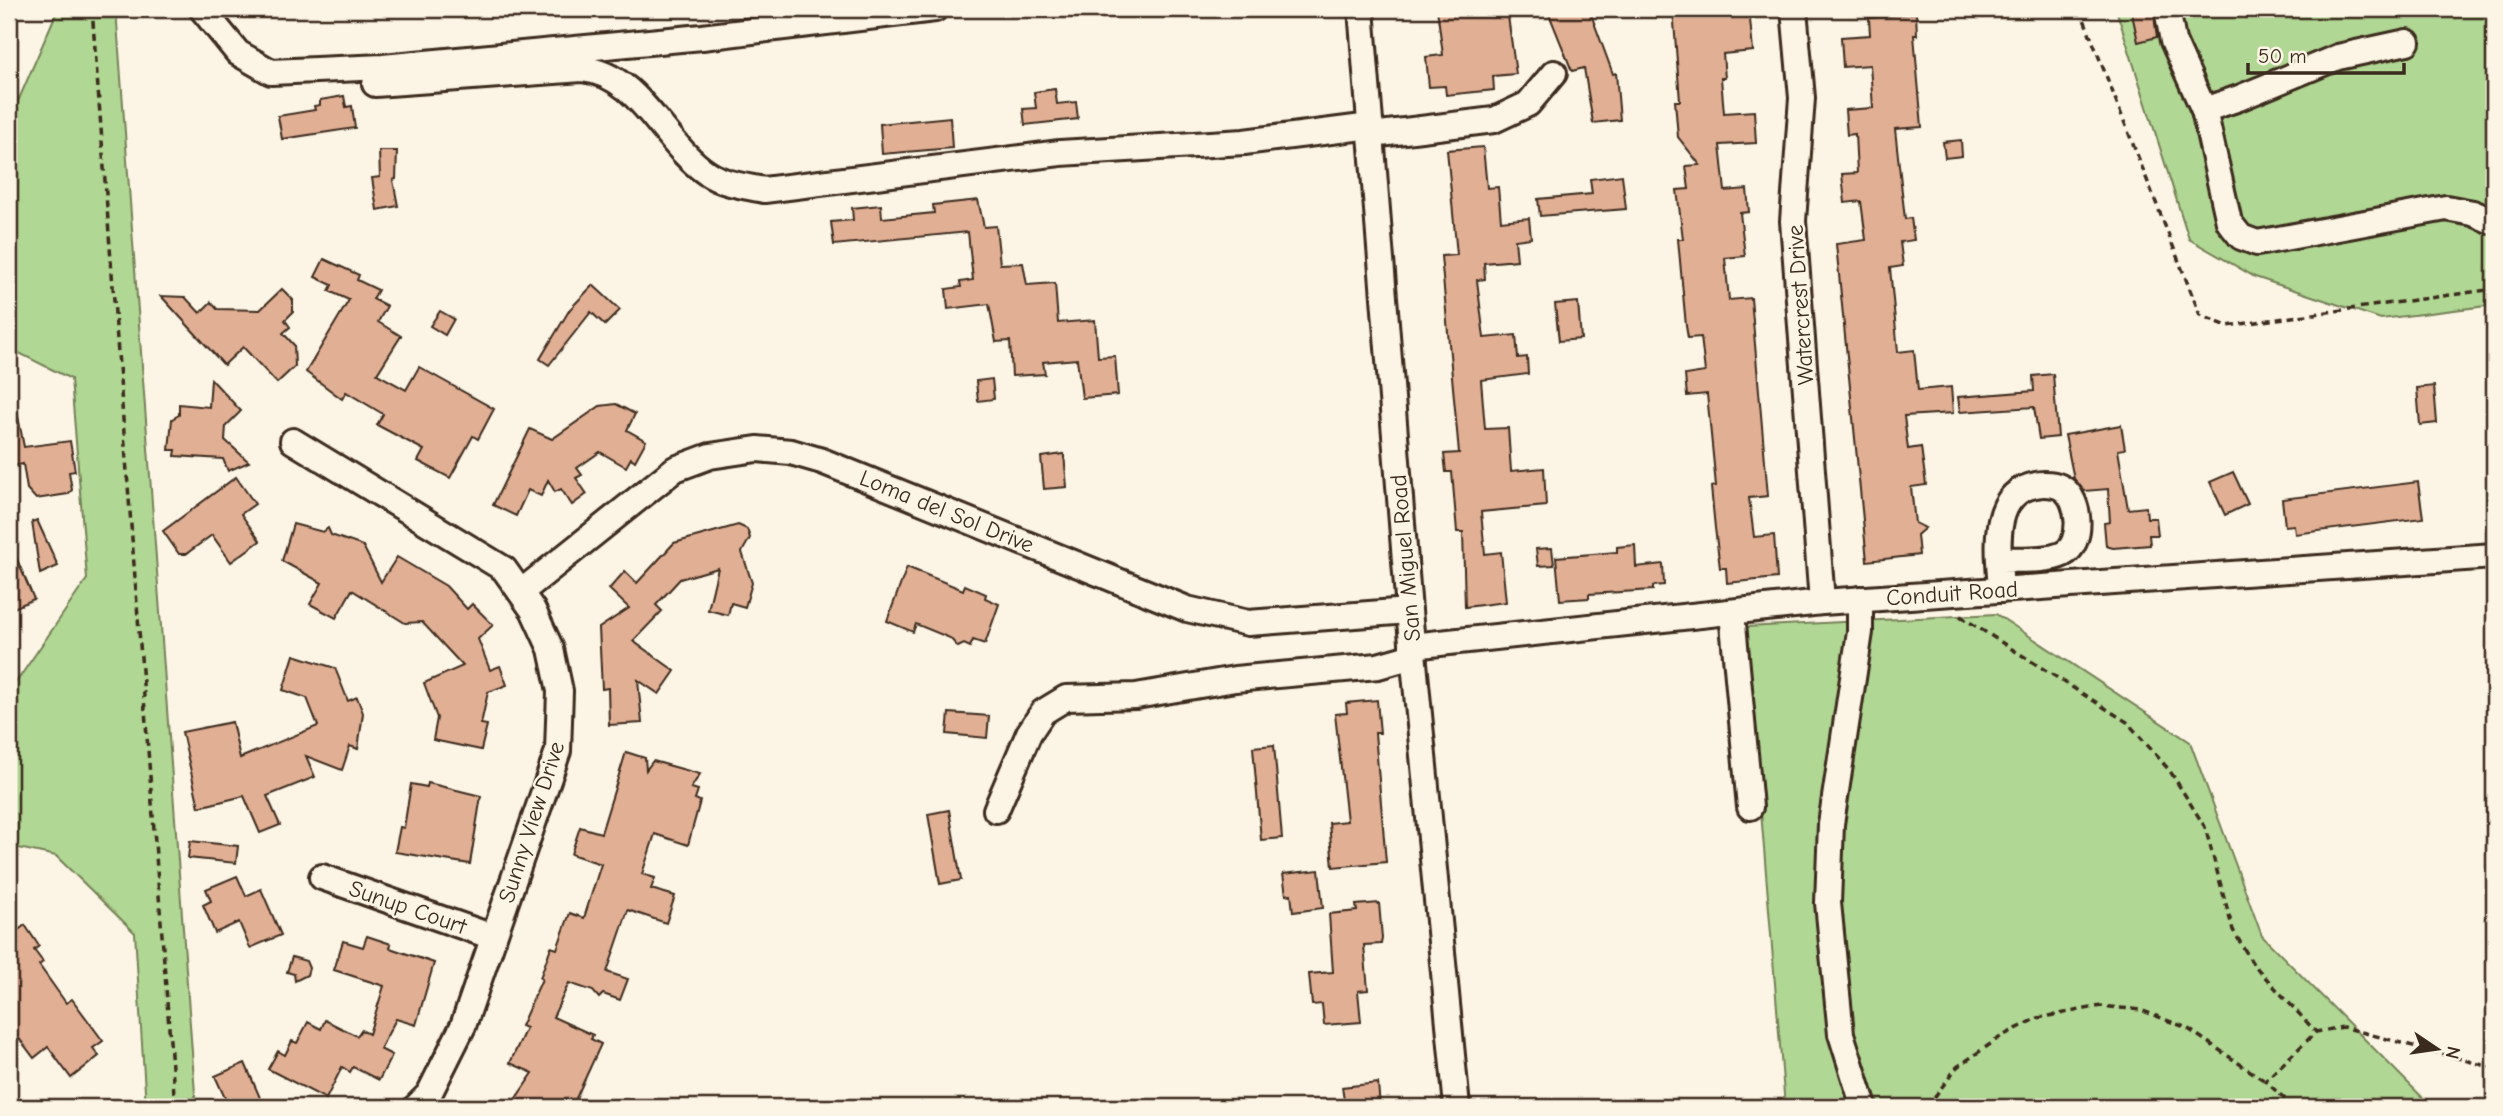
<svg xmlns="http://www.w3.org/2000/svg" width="2503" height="1116" font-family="'Comic Neue',sans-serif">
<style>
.green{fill:#b0d793;stroke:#768058;stroke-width:2}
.building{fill:#e1af94;stroke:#3b2a1e;stroke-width:2}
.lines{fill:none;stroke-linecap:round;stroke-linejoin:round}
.minor-casing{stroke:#3b2a1e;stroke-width:30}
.path{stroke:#3b2a1e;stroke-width:3.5;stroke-dasharray:7 5;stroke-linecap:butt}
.minor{stroke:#fcf5e5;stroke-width:24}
.labels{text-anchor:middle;stroke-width:5;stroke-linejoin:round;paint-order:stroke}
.street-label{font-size:23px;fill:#3b2a1e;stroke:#fcf5e5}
</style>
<rect width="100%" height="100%" fill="#fcf5e5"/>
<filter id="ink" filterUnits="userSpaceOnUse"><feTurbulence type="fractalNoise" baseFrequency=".0143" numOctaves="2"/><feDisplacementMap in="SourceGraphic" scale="14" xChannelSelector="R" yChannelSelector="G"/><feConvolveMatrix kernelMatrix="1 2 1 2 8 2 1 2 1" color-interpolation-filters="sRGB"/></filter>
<g filter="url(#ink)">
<g class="green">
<polygon points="58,9 116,9 196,1107 146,1107 135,933 56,856 9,846 9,680 17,681 87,579 71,379 9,348 9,122"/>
<polygon points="2116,9 2494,9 2494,305 2381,319 2255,277 2189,239"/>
<polygon points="1996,614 2190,742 2262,936 2432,1107 1785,1107 1746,627"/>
</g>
<g class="building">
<polygon points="1437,9 1507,9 1516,74 1493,76 1494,90 1446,95 1445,86 1429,87 1426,57 1443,55"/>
<polygon points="1547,9 1589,9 1613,74 1616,73 1620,120 1593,123 1584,68 1572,71"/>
<polygon points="1673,9 1749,9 1753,51 1723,54 1725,78 1721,78 1724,113 1754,111 1756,143 1720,145 1725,191 1747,189 1749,212 1740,213 1745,256 1725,258 1729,300 1751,298 1768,496 1749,498 1754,537 1774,535 1777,578 1727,583 1726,568 1720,568 1715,528 1711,487 1716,486 1707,394 1687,396 1685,375 1705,372 1701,337 1688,338 1686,326 1678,239 1683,239 1677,190 1689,189 1686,166 1700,165 1678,137 1675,101 1680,101"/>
<polygon points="2131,9 2153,9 2157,37 2138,42"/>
<polygon points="1916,13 1917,35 1914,35 1922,127 1895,129 1905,219 1911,218 1914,240 1900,242 1903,266 1890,268 1898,352 1914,350 1918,390 1951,387 1953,413 1904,416 1908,449 1921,447 1926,485 1911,487 1915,523 1925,528 1917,535 1919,555 1867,561 1836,244 1866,240 1861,201 1845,203 1842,174 1857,173 1855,134 1847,135 1845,110 1873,108 1870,65 1843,67 1841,37 1870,35 1869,18"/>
<polygon points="1055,89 1057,104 1076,102 1078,119 1025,125 1023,109 1036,108 1034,92"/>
<polygon points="344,96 346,107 352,106 355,128 282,139 278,116 315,110 314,106 320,105 320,100"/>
<polygon points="950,117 952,148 882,154 880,124"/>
<polygon points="1961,140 1962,156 1945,158 1943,142"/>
<polygon points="1483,147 1487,188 1498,187 1501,221 1529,218 1531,238 1515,240 1517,260 1484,263 1485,279 1477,280 1484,338 1516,335 1518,358 1527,357 1528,374 1481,380 1485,429 1508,428 1511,471 1544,468 1546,506 1481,512 1485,554 1501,552 1506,602 1465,607 1463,532 1457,532 1452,472 1446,472 1444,454 1459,453 1441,256 1457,255 1447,150"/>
<polygon points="379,151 397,151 396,179 393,180 398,206 377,210 372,178 380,177"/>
<polygon points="1622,175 1626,209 1540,216 1538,199 1592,194 1590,179"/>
<polygon points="978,200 984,227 996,226 1000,264 1023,263 1027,285 1055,283 1058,323 1095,320 1098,357 1115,356 1118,395 1082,398 1077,359 1043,362 1045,374 1012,376 1010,341 996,342 989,304 948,309 946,289 961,287 960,282 973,280 968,232 834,245 831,222 853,220 852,208 881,205 882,218 934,213 933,205"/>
<polygon points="324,259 359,275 357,280 378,290 373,299 387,306 378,322 401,336 377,374 406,390 419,367 494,409 478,439 473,436 450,478 418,461 424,450 377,425 383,414 346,392 342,399 306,372 349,300 329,291 332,285 315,277"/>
<polygon points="593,285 620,310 605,325 591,312 549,365 540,359 570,309"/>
<polygon points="282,289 293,300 293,312 285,320 290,327 283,333 294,345 295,366 277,383 243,347 224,365 161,296 185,297 200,313 211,302 217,309 260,310"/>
<polygon points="1578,302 1581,339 1559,341 1555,304"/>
<polygon points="440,311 454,319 445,335 430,326"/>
<polygon points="2053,374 2058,437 2039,439 2034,407 1960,412 1958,397 2034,391 2033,376"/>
<polygon points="211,379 241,411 226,426 225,440 249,462 228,471 223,459 175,456 176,450 169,450 172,419 179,415 179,404 209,407"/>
<polygon points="992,379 994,399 978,401 976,381"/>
<polygon points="2434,386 2437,423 2420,425 2417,388"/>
<polygon points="616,404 635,414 627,430 646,441 635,461 631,458 626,467 600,452 577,468 582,475 576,478 587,494 572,505 561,489 555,492 548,480 541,496 528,490 516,516 493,505 530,429 552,439 600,406"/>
<polygon points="17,411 24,447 70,441 75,471 69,472 72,490 68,494 36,499 27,489 23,464 9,467 9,412"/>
<polygon points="2121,425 2125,449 2118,450 2128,509 2146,507 2147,518 2156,518 2158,535 2149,535 2150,545 2113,548 2106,546 2104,523 2110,522 2108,489 2084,491 2074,479 2065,435"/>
<polygon points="1064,454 1067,487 1044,489 1041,457"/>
<polygon points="2233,472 2248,504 2225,515 2210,482"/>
<polygon points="236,477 255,504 241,514 260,541 231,562 212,535 186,554 179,554 163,531"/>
<polygon points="2418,482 2423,518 2295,534 2294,525 2285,526 2282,499"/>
<polygon points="37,520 58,566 40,574 32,522"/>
<polygon points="293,524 323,532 328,528 331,535 363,546 381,582 397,557 446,586 467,609 472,604 493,625 478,639 490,670 500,666 507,685 488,692 481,724 487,725 481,750 433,740 437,718 424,683 463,666 422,622 405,623 352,590 336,618 310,604 322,583 282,561"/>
<polygon points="738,525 747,529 750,538 742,552 752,583 745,607 731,603 728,615 708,610 718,568 680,579 656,605 662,611 633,641 675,671 659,694 638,680 642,723 609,725 608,688 602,689 599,628 629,608 609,589 625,571 637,583 674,543"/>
<polygon points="9,541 34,599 14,608 9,596"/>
<polygon points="1635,545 1636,567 1663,564 1664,585 1653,586 1653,590 1589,594 1589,598 1560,600 1556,557 1617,552 1617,547"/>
<polygon points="1552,548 1554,565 1538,566 1536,549"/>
<polygon points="907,567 963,590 965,585 986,594 985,598 999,604 985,644 973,640 970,647 964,644 958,647 950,638 916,624 913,632 887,621"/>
<polygon points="294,655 335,668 348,701 357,697 363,713 358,749 350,746 342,770 306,756 315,777 267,796 280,825 260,833 244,796 199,807 182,732 232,722 240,758 318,726 307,698 283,690"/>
<polygon points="1377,700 1380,733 1375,733 1386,862 1333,867 1329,823 1347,821 1335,714 1347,713 1346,703"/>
<polygon points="949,713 989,716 987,738 947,734"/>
<polygon points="1274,745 1282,838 1261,840 1253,747"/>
<polygon points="626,752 645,758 646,770 653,761 700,774 691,788 698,790 695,799 700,801 688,845 655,834 642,874 655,878 651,889 675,896 666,923 628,910 607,972 628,979 620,1000 603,994 599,998 593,991 569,983 553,1017 593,1035 591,1039 601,1044 572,1107 510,1107 533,1073 510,1063 526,1028 521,1026 542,979 540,978 551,947 557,949 570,913 584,918 601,864 571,854 580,827 601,833"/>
<polygon points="428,783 481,796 470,864 395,852 400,827 404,828 411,784 427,787"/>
<polygon points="949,810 961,880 940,884 928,814"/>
<polygon points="190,841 238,846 236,863 188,858"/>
<polygon points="1319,870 1323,908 1293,912 1291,894 1286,895 1283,874"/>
<polygon points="237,876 246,896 261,889 281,935 250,948 239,922 215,933 203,905 211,901 206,889"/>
<polygon points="1379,903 1382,938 1381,944 1364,945 1368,990 1358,991 1361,1022 1324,1025 1322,1004 1312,1005 1309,974 1333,972 1329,914 1357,911 1356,905"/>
<polygon points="25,925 39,946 34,950 43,962 39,965 66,1003 72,999 103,1041 93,1048 99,1056 71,1078 48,1047 34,1058 9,1025 9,950 18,944 12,935"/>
<polygon points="367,936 391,944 390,948 434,963 416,1025 396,1019 380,1049 392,1055 379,1080 353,1067 350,1072 342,1067 326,1099 268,1069 278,1051 285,1055 292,1041 297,1043 308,1022 321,1029 325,1020 357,1036 361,1030 369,1034 384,986 334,970 343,941 363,947"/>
<polygon points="292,957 306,961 309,968 307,975 295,981 294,974 287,972"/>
<polygon points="245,1063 264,1107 229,1107 215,1076"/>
<polygon points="1378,1083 1380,1107 1345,1107 1342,1087"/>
</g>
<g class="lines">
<g class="minor-casing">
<g id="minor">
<polyline points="202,9 238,53 271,72 383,67 702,37 935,9"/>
<polyline points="1361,9 1409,611 1457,1107"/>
<polyline points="1794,9 1802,98 1793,221 1822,602"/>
<polyline points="2167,9 2173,41 2204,110 2229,222 2241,237 2257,243 2446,208 2473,213 2494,222"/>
<path d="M 375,84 L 582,69 C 640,74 662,143 707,173 C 723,184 745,186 764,190 L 1060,153 L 1244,142 L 1371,126"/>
<polyline points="2204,110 2239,98 2338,57 2407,42"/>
<polyline points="1372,135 1494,120 1528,104 1554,73"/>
<polyline points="293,441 504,569 533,610 551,649 560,691 558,751 463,1026 429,1094 416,1107"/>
<path d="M 1999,560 C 2018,559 2046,562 2063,554 C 2084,544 2081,499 2062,488 C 2056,484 2043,483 2036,485 C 1988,493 1999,555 2001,590"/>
<polyline points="521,592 675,469 710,456 757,449 791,452 822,461 1187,609 1248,623 1409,611"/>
<polyline points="1860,599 1860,632 1831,824 1828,903 1841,1034 1864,1107"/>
<polyline points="1732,613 1750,807"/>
<polyline points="1412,646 1822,602 2494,556"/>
<polyline points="996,810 1029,733 1043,712 1066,698 1136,696 1235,679 1378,666 1413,656"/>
<polyline points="322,877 493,937"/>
</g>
</g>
<g class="path">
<polyline points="92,9 175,1107"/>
<polyline points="2080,9 2200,315 2227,326 2494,289"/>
<polyline points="1960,616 2127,722 2170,771 2205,827 2233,930 2253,964 2316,1032"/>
<polyline points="1927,1107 1957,1067 2002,1036 2038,1018 2101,1006 2141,1010 2187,1028 2265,1081"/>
<polyline points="2294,1107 2265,1081 2316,1032 2343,1027 2494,1068"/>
</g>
<use href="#minor" class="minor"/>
</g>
</g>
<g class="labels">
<g class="street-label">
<text transform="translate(1800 305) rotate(-94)" y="8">Watercrest Drive</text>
<text transform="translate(947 511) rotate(22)" y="8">Loma del Sol Drive</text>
<text transform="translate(1405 558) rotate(-95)" y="8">San Miguel Road</text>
<text transform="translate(1952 593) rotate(-4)" y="8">Conduit Road</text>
<text transform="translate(531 822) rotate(-72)" y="8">Sunny View Drive</text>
<text transform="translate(408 907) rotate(19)" y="8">Sunup Court</text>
</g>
</g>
<rect width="2503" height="1116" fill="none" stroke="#fcf5e5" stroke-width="35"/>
<rect x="18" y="18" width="2468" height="1081" fill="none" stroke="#3b2a1e" stroke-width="2.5" filter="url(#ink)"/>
<g transform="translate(2437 1049) rotate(103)" stroke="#fcf5e5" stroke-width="5" paint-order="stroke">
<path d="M0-5L12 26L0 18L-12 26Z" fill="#3b2a1e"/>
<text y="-10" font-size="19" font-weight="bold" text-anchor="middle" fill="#3b2a1e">N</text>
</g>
<path d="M2248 63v10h156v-10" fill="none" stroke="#3b2a1e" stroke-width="3.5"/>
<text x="2258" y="63" font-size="21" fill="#3b2a1e" stroke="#fcf5e5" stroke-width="5" paint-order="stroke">50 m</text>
</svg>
